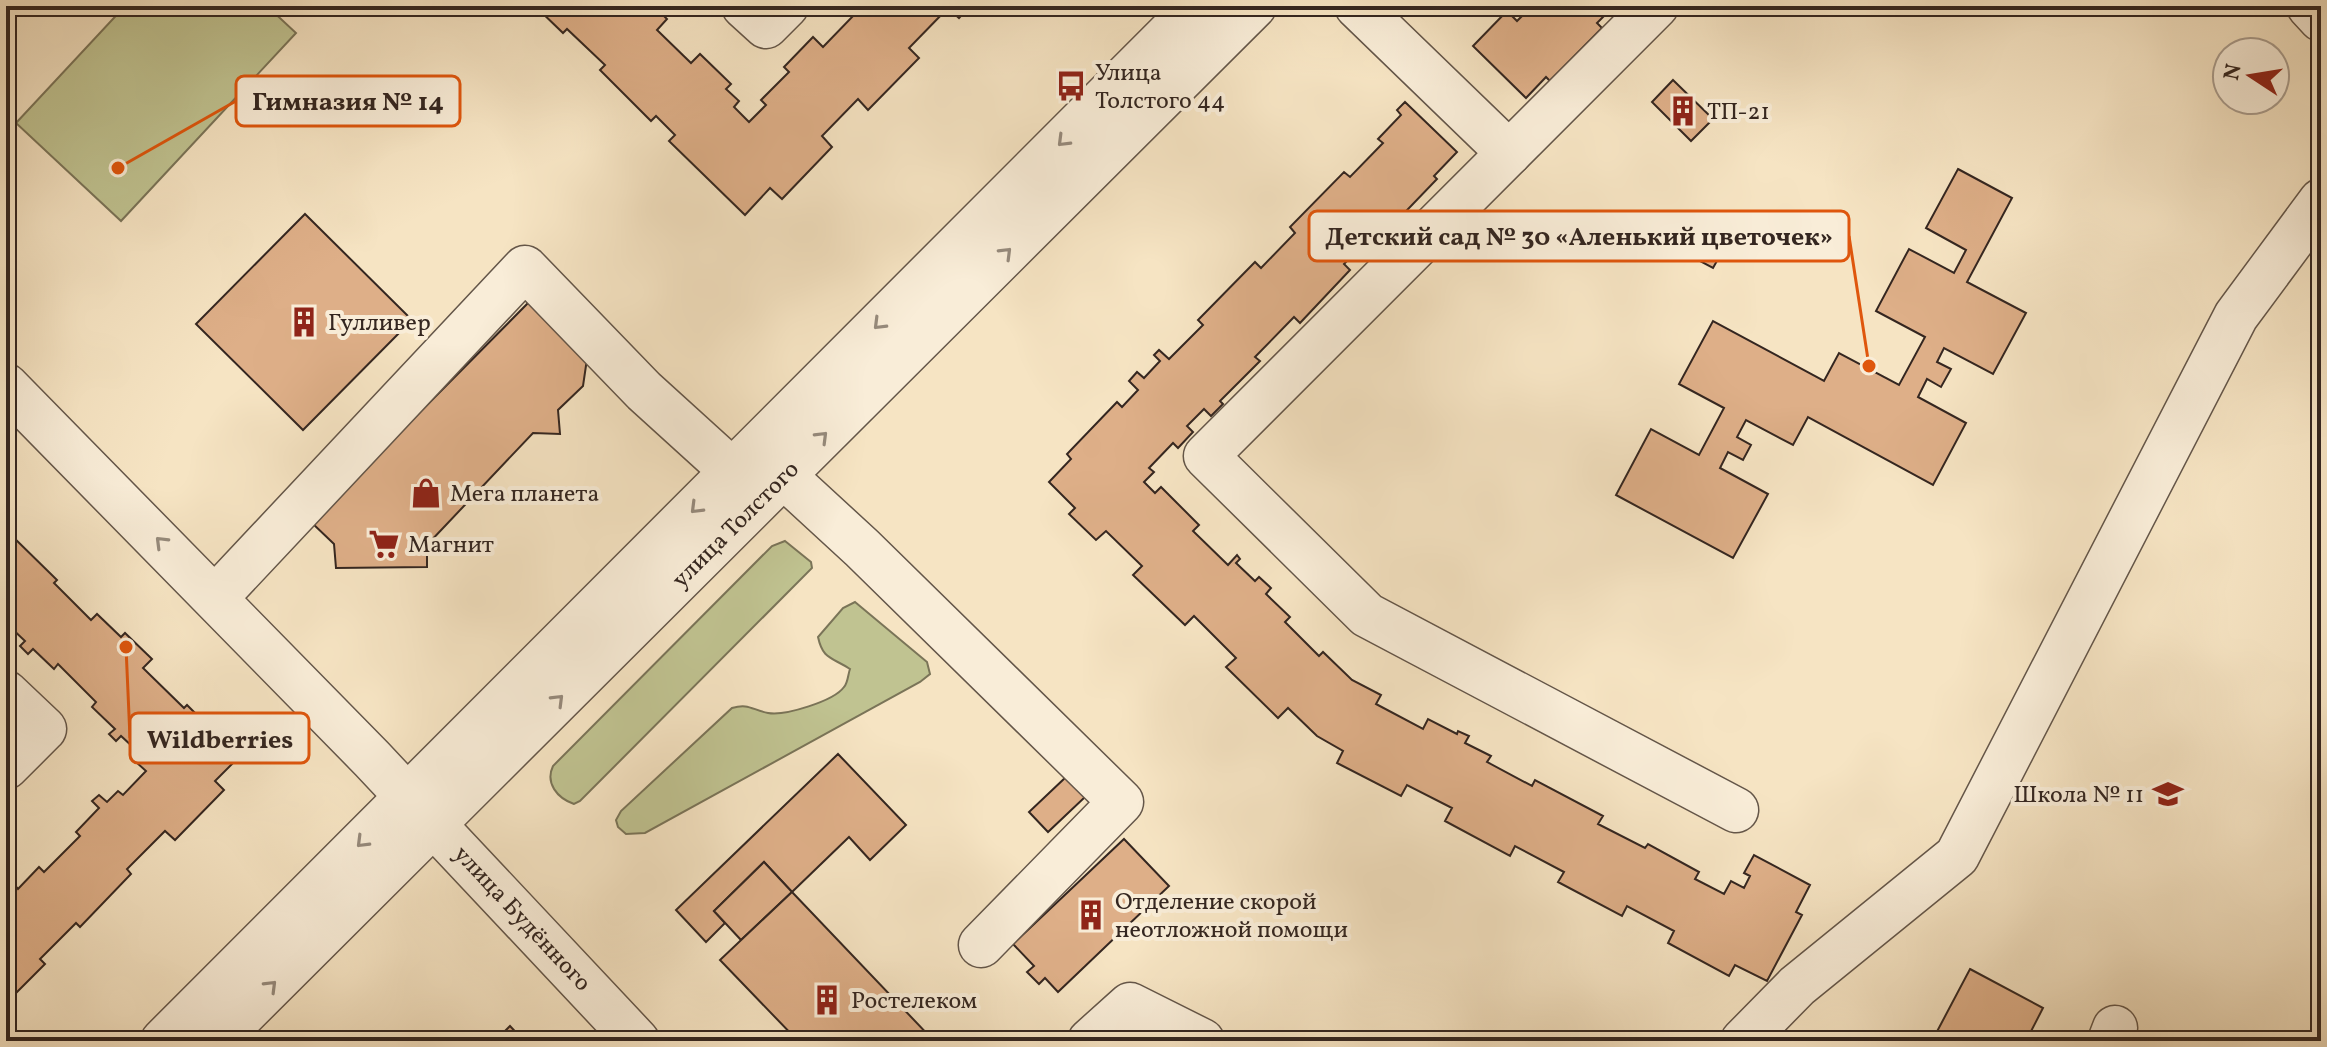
<svg xmlns="http://www.w3.org/2000/svg" width="2327" height="1047" font-family="Vollkorn,serif">
<style>
.green{fill:#c0c391;stroke:#7a7458;stroke-width:2}
.building{fill:#deaf88;stroke:#342620;stroke-width:2}
.lines{fill:none;stroke-linecap:round;stroke-linejoin:round}
.minor-casing{stroke:#645649;stroke-width:47}
.minor{stroke:#f9edd8;stroke-width:44}
.oneway{stroke:#968a7c}
.labels{text-anchor:middle;stroke-width:8;stroke-linejoin:round;paint-order:stroke}
.poi-label{font-size:24px;fill:#342620;stroke:#f9edd8;text-anchor:start}
.street-label{font-size:24px;fill:#342620;stroke:#f9edd8}
.leader{fill:none;stroke:#df560d;stroke-width:3}
.callout-dot{fill:#df560d;stroke:#f9edd8;stroke-width:3}
.callout{fill:#f9edd8;stroke:#df560d;stroke-width:3}
.callout-label{font-size:26px;text-anchor:middle;font-weight:bold;fill:#342620}
</style>
<rect width="100%" height="100%" fill="#f6e4c3"/>
<filter id="stains"><feTurbulence type="fractalNoise" baseFrequency=".0025" numOctaves="4"/><feColorMatrix values="0 0 0 0 .2 0 0 0 0 .09 0 0 0 0 .02 0 0 0 .5 -.17"/></filter>
<radialGradient id="worn" r=".72"><stop offset=".6" stop-color="#630" stop-opacity="0"/><stop offset="1" stop-color="#630" stop-opacity=".3"/></radialGradient>
<g class="green">
<polygon points="125,6 267,6 296,33 121,221 16,123"/>
<path d="M 785,541 L 811,562 L 812,568 L 580,801 L 574,804 C 557,798 545,783 553,766 L 772,546 Z"/>
<path d="M 855,602 L 927,662 L 930,674 L 920,682 L 645,833 L 626,834 L 618,827 L 616,820 L 621,811 L 732,708 C 749,703 752,710 768,713 C 785,716 834,701 844,687 C 848,683 848,674 850,669 C 832,657 823,660 818,637 L 843,608 Z"/>
</g>
<g class="building">
<polygon points="535,6 654,6 667,19 657,30 691,63 700,54 731,84 726,89 739,101 734,107 749,122 766,105 761,100 789,72 784,67 813,37 823,47 855,14 848,6 970,6 959,18 948,8 909,48 919,58 868,110 858,99 822,136 832,147 782,199 770,188 745,215 669,141 675,135 656,116 651,121 600,70 605,65 567,29 563,33"/>
<polygon points="1532,6 1614,6 1597,23 1602,28 1550,81 1546,77 1526,98 1473,46 1507,11 1517,21"/>
<polygon points="1673,80 1713,119 1691,141 1652,102"/>
<polygon points="1405,102 1457,152 1434,176 1437,179 1386,232 1381,226 1344,264 1350,270 1300,323 1294,317 1255,357 1260,361 1220,401 1223,404 1211,416 1204,409 1187,426 1193,432 1178,448 1173,443 1149,468 1154,472 1144,482 1155,493 1161,487 1199,525 1193,531 1228,565 1237,555 1240,559 1236,563 1255,581 1259,577 1271,588 1266,594 1290,617 1285,622 1319,656 1323,652 1352,680 1381,695 1376,704 1423,729 1428,719 1457,734 1458,731 1469,736 1465,743 1491,756 1487,762 1532,786 1535,780 1603,816 1598,824 1645,848 1648,844 1699,872 1695,879 1724,894 1731,881 1744,888 1750,876 1744,873 1754,855 1810,885 1796,912 1802,915 1767,981 1735,965 1729,976 1668,943 1674,931 1627,906 1622,916 1558,882 1564,872 1515,846 1510,856 1445,821 1452,808 1407,785 1401,796 1337,763 1343,751 1317,736 1288,708 1278,718 1226,667 1236,658 1194,616 1185,625 1133,575 1142,566 1106,531 1096,540 1069,514 1075,508 1049,482 1071,459 1067,454 1117,402 1122,407 1138,390 1129,381 1137,372 1144,378 1160,361 1154,355 1159,350 1169,359 1203,325 1198,320 1255,262 1261,268 1295,233 1290,227 1344,172 1350,177 1383,143 1378,139 1401,115 1397,110"/>
<polygon points="1958,169 2012,198 1967,282 2026,313 1993,374 1944,348 1937,362 1951,369 1941,387 1927,379 1918,397 1966,423 1933,485 1808,417 1793,445 1746,420 1737,437 1751,445 1743,460 1728,452 1720,468 1768,494 1733,558 1616,495 1651,429 1699,455 1724,408 1679,384 1713,321 1824,381 1839,353 1899,385 1925,337 1876,311 1909,249 1954,273 1966,250 1926,228"/>
<polygon points="305,214 412,320 303,430 196,324"/>
<polygon points="1702,217 1732,234 1713,268 1683,252"/>
<polygon points="533,298 588,352 583,386 558,410 560,434 533,433 427,545 427,567 336,568 334,544 311,522"/>
<polygon points="6,530 57,580 54,583 91,620 97,614 121,637 125,633 152,659 143,668 184,708 187,705 239,757 215,781 224,790 175,840 165,831 127,869 131,874 80,927 76,923 40,959 45,964 6,1003 6,900 11,895 6,890 13,883 18,889 39,867 44,872 80,836 76,832 99,808 92,801 99,795 107,802 118,791 123,795 146,771 136,762 142,756 140,753 144,749 137,743 133,747 121,736 116,741 109,734 115,729 92,707 96,702 58,664 54,669 33,649 28,654 20,646 25,641 6,623"/>
<polygon points="838,754 906,825 870,860 849,837 792,892 764,862 714,911 725,923 706,942 676,910"/>
<polygon points="1066,777 1085,797 1048,832 1029,812"/>
<polygon points="1124,839 1169,886 1058,992 1045,978 1039,984 1027,972 1034,966 1013,944"/>
<polygon points="764,862 792,892 741,940 714,911"/>
<polygon points="792,892 934,1041 798,1041 720,960"/>
<polygon points="1970,969 2043,1008 2026,1041 1932,1041"/>
<polygon points="510,1026 524,1041 495,1041"/>
</g>
<g class="lines">
<g class="minor-casing">
<g id="minor">
<polyline points="744,6 766,26 786,6"/>
<polyline points="1357,6 1509,153"/>
<polyline points="1656,6 1206,456 1367,615 1736,810"/>
<polyline points="2309,6 2321,19"/>
<polyline points="6,386 372,759 637,1041"/>
<polyline points="762,456 862,548 1121,802 981,945"/>
<polyline points="216,597 525,268 644,391 753,490"/>
<polyline points="6,693 44,729 6,767"/>
<polyline points="163,1041 1197,6"/>
<polyline points="216,1041 1254,6"/>
<polyline points="1090,1041 1130,1005 1202,1041"/>
<polyline points="1743,1041 1797,986 1957,856 2236,316 2321,201"/>
<polyline points="2110,1041 2115,1028"/>
</g>
</g>
<use href="#minor" class="minor"/>
</g>
<defs><path id="oneway-chevron" d="M-2-3.5L2.5 0L-2 3.5" fill="none" stroke-width="1.6" stroke-linecap="round" stroke-linejoin="round" transform="scale(2)"/></defs>
<g class="oneway">
<use href="#oneway-chevron" transform="translate(1063 141) rotate(135)"/>
<use href="#oneway-chevron" transform="translate(1006 253) rotate(-45)"/>
<use href="#oneway-chevron" transform="translate(879 324) rotate(135)"/>
<use href="#oneway-chevron" transform="translate(822 437) rotate(-45)"/>
<use href="#oneway-chevron" transform="translate(696 508) rotate(135)"/>
<use href="#oneway-chevron" transform="translate(161 542) rotate(-135)"/>
<use href="#oneway-chevron" transform="translate(558 700) rotate(-45)"/>
<use href="#oneway-chevron" transform="translate(362 842) rotate(135)"/>
<use href="#oneway-chevron" transform="translate(271 986) rotate(-45)"/>
</g>
<defs>
<g id="bus-bare" transform="scale(2.4)"><path d="M-5-6H5V4H4V6H2V4H-2V6H-4V4H-5ZM-3.5-4V0h7V-4ZM-3.5 1.2v1.5H-2V1.2ZM2 1.2v1.5H3.5V1.2Z" fill="#8f2418" stroke="#f9edd8" stroke-width="2.5" paint-order="stroke"/></g>
<g id="building-bare" transform="scale(2.4)"><path d="M-4-6H4V6H1V3H-1V6H-4ZM-2.5-4.3h1.7v1.8h-1.7ZM.8-4.3h1.7v1.8H.8ZM-2.5-1h1.7V.8h-1.7ZM.8-1h1.7V.8H.8Z" fill="#8f2418" stroke="#f9edd8" stroke-width="2.5" paint-order="stroke"/></g>
<g id="shop-bare" transform="scale(2.4)"><path d="M-5-2.5h2.3a2.7 3.5 0 0 1 5.4 0H5L5.5 6h-11ZM-1.5-2.5h3a1.5 2.3 0 0 0-3 0Z" fill="#8f2418" stroke="#f9edd8" stroke-width="2.5" paint-order="stroke"/></g>
<g id="supermarket-bare" transform="scale(2.4)"><path d="M-6-5.5h2.5l.6 2H6L4.5 2H-2.5L-4.4-4H-6ZM-1.5 3.2a1.3 1.3 0 1 0 .1 0ZM3 3.2a1.3 1.3 0 1 0 .1 0Z" fill="#8f2418" stroke="#f9edd8" stroke-width="2.5" paint-order="stroke"/></g>
<g id="school-bare" transform="scale(2.4)"><path d="M0-5L7-2L0 1L-7-2ZM-4 1L0 2.5L4 1V4Q0 6-4 4Z" fill="#8f2418" stroke="#f9edd8" stroke-width="2.5" paint-order="stroke"/></g>
</defs>
<g fill-rule="evenodd">
<use href="#bus-bare" x="1071" y="86"/>
<use href="#building-bare" x="1683" y="111"/>
<use href="#building-bare" x="304" y="322"/>
<use href="#shop-bare" x="426" y="493"/>
<use href="#supermarket-bare" x="384" y="544"/>
<use href="#school-bare" x="2168" y="794"/>
<use href="#building-bare" x="1091" y="915"/>
<use href="#building-bare" x="827" y="1000"/>
</g>
<g class="labels">
<g class="poi-label">
<text x="1095" y="80">Улица<tspan x="1095" dy="28">Толстого 44</tspan></text>
<text x="1707" y="119">ТП-21</text>
<text x="328" y="330">Гулливер</text>
<text x="450" y="501">Мега планета</text>
<text x="408" y="552">Магнит</text>
<text x="2144" y="802" text-anchor="end">Школа № 11</text>
<text x="1115" y="909">Отделение скорой<tspan x="1115" dy="28">неотложной помощи</tspan></text>
<text x="851" y="1008">Ростелеком</text>
</g>
<g class="street-label">
<text transform="translate(735 524) rotate(-45)" y="8">улица Толстого</text>
<text transform="translate(523 918) rotate(47)" y="8">улица Будённого</text>
</g>
</g>
<path class="leader" d="M118 168L236 101M1869 366L1849 236M126 647L130 738"/>
<g class="callout-dot">
<circle cx="118" cy="168" r="8"/>
<circle cx="1869" cy="366" r="8"/>
<circle cx="126" cy="647" r="8"/>
</g>
<g class="callout">
<rect x="236" y="76" width="224" height="50" rx="8"/>
<rect x="1309" y="211" width="540" height="50" rx="8"/>
<rect x="130" y="713" width="179" height="50" rx="8"/>
</g>
<g class="callout-label">
<text x="348" y="110">Гимназия № 14</text>
<text x="1579" y="245">Детский сад № 30 «Аленький цветочек»</text>
<text x="220" y="748">Wildberries</text>
</g>
<rect width="2327" height="1047" fill="none" stroke="#f6e4c3" stroke-width="32"/>
<rect x="8" y="8" width="2311" height="1031" fill="none" stroke="#342620" stroke-width="4"/>
<rect x="16" y="16" width="2295" height="1015" fill="none" stroke="#342620" stroke-width="2"/>
<g transform="translate(2251 76) rotate(282)"><circle r="38" fill="#f9edd8" stroke="#aa9d8e" stroke-width="2"/>
<path d="M0-6L14 30L0 20L-14 30Z" fill="#8f2418"/>
<text y="-12" font-size="22" font-weight="bold" text-anchor="middle" fill="#342620">N</text>
</g>
<rect width="100%" height="100%" filter="url(#stains)"/>
<rect width="100%" height="100%" fill="url(#worn)"/>
</svg>
